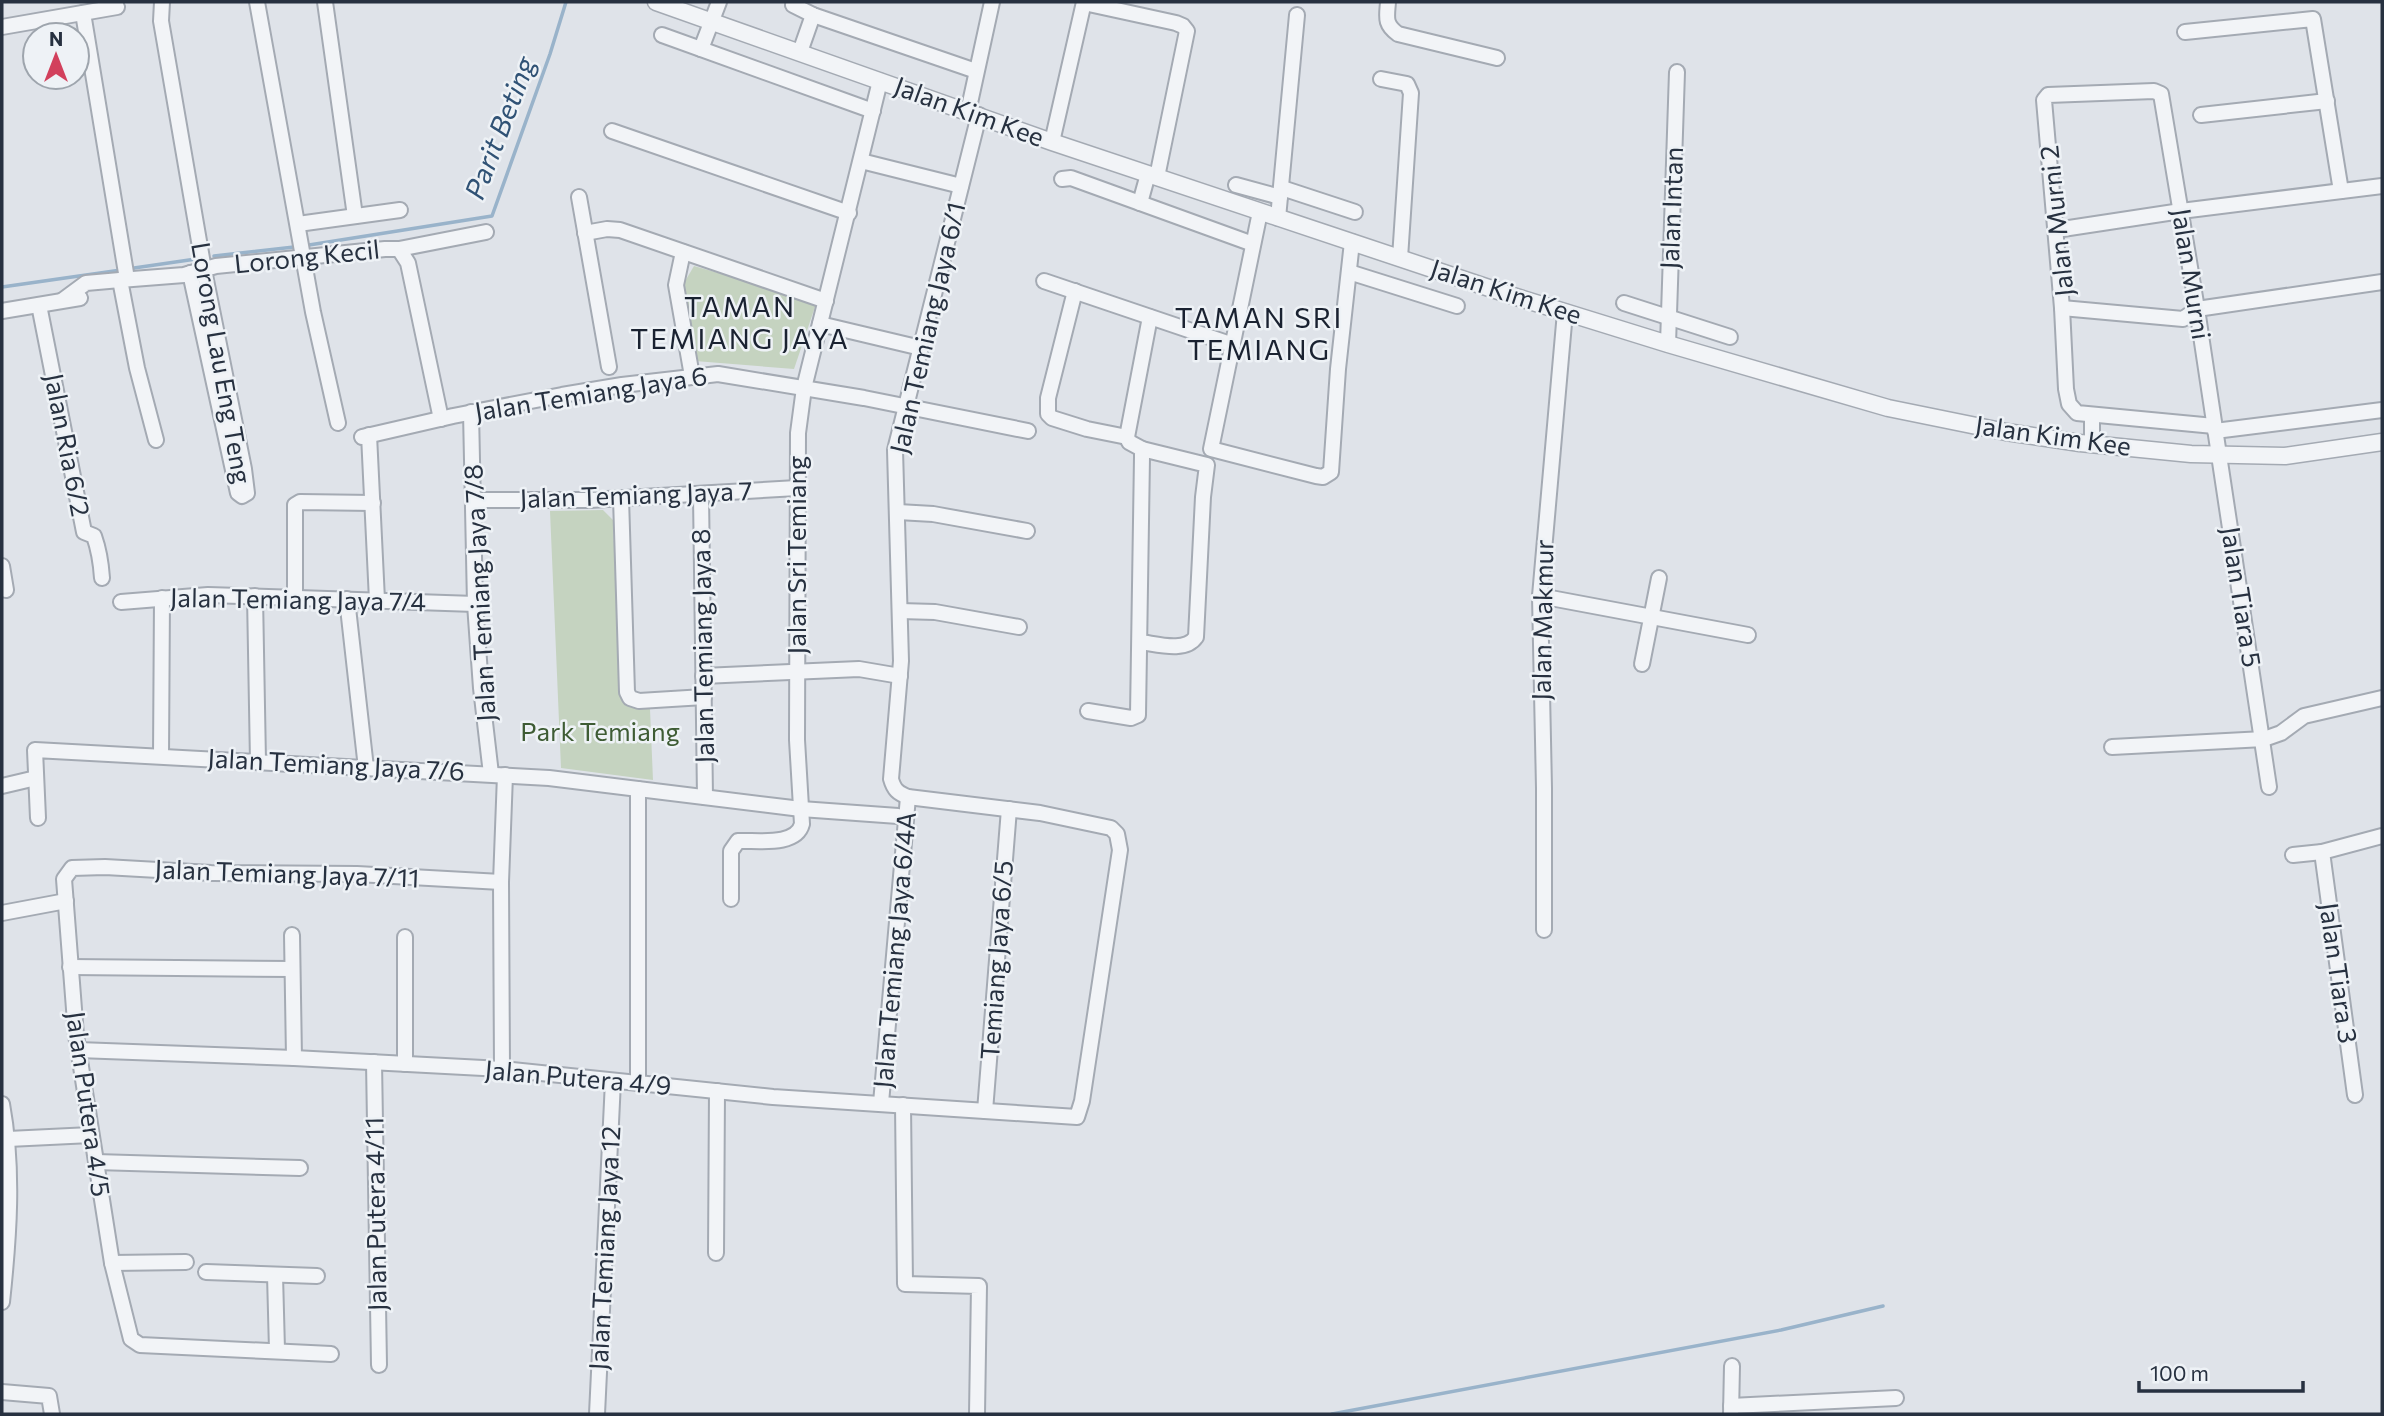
<svg xmlns="http://www.w3.org/2000/svg" width="2384" height="1416" font-family="Commissioner,sans-serif">
<style>
.green{fill:#c5d3c0}
.lines{fill:none;stroke-linecap:round;stroke-linejoin:round}
.stream{stroke:#99b3ca;stroke-width:3.5}
.minor-casing{stroke:#a4aab3;stroke-width:18}
.tertiary-casing{stroke:#a4aab3;stroke-width:19}
.minor{stroke:#f2f4f7;stroke-width:14}
.tertiary{stroke:#f2f4f7;stroke-width:16}
.labels{text-anchor:middle;stroke-width:5;stroke-linejoin:round;paint-order:stroke}
.street-label{font-size:26px;fill:#273140;stroke:#eef2f6}
.park-label{font-size:26px;fill:#3e5c34;stroke:#eef2f6}
.water-label{font-size:28px;font-style:italic;fill:#305275;stroke:#eef2f6}
.neighbourhood-label{font-size:28px;letter-spacing:2px;fill:#1a2231;stroke:#eef2f6}
</style>
<rect width="100%" height="100%" fill="#dfe3e9"/>
<g class="green">
<polygon points="694,266 817,301 794,369 695,361 684,283"/>
<polygon points="603,510 613,520 620,697 636,708 650,709 653,780 561,768 550,511"/>
</g>
<g class="lines">
<g class="stream">
<polyline points="309,245 492,216 550,54 566,2"/>
<polyline points="214,256 294,247"/>
<polyline points="134,268 196,259"/>
<polyline points="2,287 121,270"/>
<polyline points="1332,1414 1781,1330 1883,1306"/>
</g>
<g class="minor-casing">
<g id="minor">
<polyline points="162,2 161,21 204,270 244,469 247,493 242,496 238,493 190,273"/>
<polyline points="257,2 313,312 338,423"/>
<polyline points="325,2 355,216"/>
<path d="M 1388,2 C 1387,17 1384,24 1398,34 L 1497,58"/>
<polyline points="1084,3 1176,23 1183,26 1187,31 1157,177"/>
<polyline points="793,5 813,15 976,71"/>
<polyline points="83,13 127,279"/>
<polyline points="2,27 117,7"/>
<polyline points="2185,32 2313,19 2341,191"/>
<polyline points="662,35 873,111"/>
<polyline points="701,49 719,2"/>
<polyline points="800,52 813,15"/>
<polyline points="1381,79 1407,84 1411,93 1400,258"/>
<polyline points="968,112 992,2"/>
<polyline points="2201,115 2327,101"/>
<polyline points="612,131 849,213"/>
<polyline points="1052,142 1084,2"/>
<polyline points="861,161 961,186"/>
<polyline points="1062,179 1071,178 1253,244"/>
<polyline points="1236,185 1280,197"/>
<polyline points="1282,188 1355,212"/>
<polyline points="579,197 609,367"/>
<polyline points="1140,203 1148,174"/>
<polyline points="1260,212 1211,449 1316,476 1323,477 1331,472 1338,369 1352,242"/>
<polyline points="1278,218 1297,15"/>
<polyline points="298,224 400,210"/>
<polyline points="2056,230 2181,211 2382,186"/>
<polyline points="585,233 607,229 620,230 826,301"/>
<polyline points="399,249 486,232"/>
<polyline points="683,252 676,285 692,376"/>
<polyline points="1349,272 1457,306"/>
<polyline points="1044,281 1233,345"/>
<polyline points="1075,291 1048,398 1048,414 1052,418 1087,429 1127,437"/>
<polyline points="63,300 86,283 120,280"/>
<polyline points="1624,303 1730,337"/>
<path d="M 39,305 L 84,532 L 94,536 C 99,550 101,563 102,578"/>
<polyline points="2062,308 2183,319 2197,309 2382,282"/>
<polyline points="2,311 80,298"/>
<polyline points="820,324 921,348"/>
<polyline points="1668,344 1677,72"/>
<polyline points="471,412 475,604 481,688 491,774"/>
<polyline points="2092,415 2092,442"/>
<polyline points="2214,426 2077,413 2069,404 2066,389 2062,308 2044,100 2048,95 2154,91 2161,94 2197,309 2269,787"/>
<polyline points="2215,431 2382,410"/>
<polyline points="369,435 377,600"/>
<polyline points="362,437 453,416 562,395 622,385 718,374 864,398 1028,431"/>
<polyline points="1127,437 1150,317"/>
<polyline points="156,440 137,368 120,280 184,275 216,266 385,249 399,249 408,263 441,419"/>
<polyline points="701,495 705,797"/>
<polyline points="621,498 627,692 630,698 639,701 704,697"/>
<polyline points="474,500 590,500 797,488"/>
<polyline points="898,512 933,514 1027,531"/>
<polyline points="2,566 6,590"/>
<polyline points="255,596 258,762"/>
<polyline points="1540,596 1748,635"/>
<polyline points="295,597 295,505 300,502 373,503"/>
<polyline points="347,599 366,768"/>
<polyline points="121,602 208,595 475,604"/>
<polyline points="900,611 935,612 1019,627"/>
<path d="M 1140,642 C 1157,644 1185,653 1196,637 L 1203,497 L 1207,465 L 1142,449"/>
<polyline points="1642,664 1659,578"/>
<polyline points="703,676 859,669 900,676"/>
<polyline points="1088,711 1131,718 1138,715 1142,457 1142,449 1129,442 1127,437"/>
<polyline points="2112,747 2264,739 2281,733 2304,716 2382,698"/>
<polyline points="161,756 162,598"/>
<polyline points="2,786 36,778"/>
<polyline points="638,789 638,1083"/>
<polyline points="38,818 35,750 549,778 801,809 898,816"/>
<polyline points="2322,852 2355,1095"/>
<polyline points="2293,855 2322,852 2382,836"/>
<path d="M 731,899 L 731,851 L 738,841 C 756,840 796,847 802,824 L 797,740 L 798,433 L 804,388 L 880,81"/>
<polyline points="2,913 66,901"/>
<polyline points="1544,930 1544,788 1540,596 1565,312"/>
<polyline points="292,935 294,1058"/>
<polyline points="70,967 292,969"/>
<path d="M 78,1050 L 294,1058 L 502,1069 L 773,1097 L 1077,1117 L 1082,1101 L 1120,850 L 1117,834 L 1111,828 L 1040,813 L 908,797 C 898,793 894,790 891,779 L 901,661 L 895,450 L 979,115"/>
<polyline points="374,1062 379,1365"/>
<polyline points="405,1064 405,937"/>
<polyline points="502,1069 501,882 505,775"/>
<polyline points="881,1103 908,797"/>
<path d="M 2,1104 C 14,1169 9,1237 2,1302"/>
<polyline points="903,1105 905,1284 979,1286 977,1414"/>
<polyline points="985,1111 1009,809"/>
<polyline points="8,1139 91,1135"/>
<polyline points="96,1162 300,1168"/>
<polyline points="716,1253 717,1091"/>
<polyline points="112,1263 186,1262"/>
<polyline points="206,1272 317,1276"/>
<polyline points="275,1275 277,1350"/>
<polyline points="331,1354 140,1345 131,1339 112,1263 76,1035 64,879 72,868 105,867 211,873 357,874 501,882"/>
<polyline points="2,1392 49,1396 52,1414"/>
<polyline points="1731,1406 1896,1398"/>
<polyline points="597,1414 613,1081"/>
<polyline points="1731,1414 1732,1366"/>
</g>
</g>
<g class="tertiary-casing">
<polyline id="tertiary" points="656,2 1052,142 1510,295 1668,344 1888,408 2006,432 2080,443 2191,454 2285,456 2382,442"/>
</g>
<use href="#minor" class="minor"/>
<use href="#tertiary" class="tertiary"/>
</g>
<g class="labels">
<g class="street-label">
<text transform="translate(969 112) rotate(20)" y="9">Jalan Kim Kee</text>
<text transform="translate(1672 208) rotate(-88)" y="9">Jalan Intan</text>
<text transform="translate(2057 221) rotate(-96)" y="9">Jalan Murni 2</text>
<text transform="translate(307 257) rotate(-6)" y="9">Lorong Kecil</text>
<text transform="translate(2191 274) rotate(81)" y="9">Jalan Murni</text>
<text transform="translate(1506 292) rotate(18)" y="9">Jalan Kim Kee</text>
<text transform="translate(928 328) rotate(-77)" y="9">Jalan Temiang Jaya 6/1</text>
<text transform="translate(221 363) rotate(80)" y="9">Lorong Lau Eng Teng</text>
<text transform="translate(591 394) rotate(-9)" y="9">Jalan Temiang Jaya 6</text>
<text transform="translate(2053 436) rotate(8)" y="9">Jalan Kim Kee</text>
<text transform="translate(67 445) rotate(79)" y="9">Jalan Ria 6/2</text>
<text transform="translate(636 495) rotate(-2)" y="9">Jalan Temiang Jaya 7</text>
<text transform="translate(797 555) rotate(-90)" y="9">Jalan Sri Temiang</text>
<text transform="translate(480 593) rotate(-93)" y="9">Jalan Temiang Jaya 7/8</text>
<text transform="translate(2241 597) rotate(81)" y="9">Jalan Tiara 5</text>
<text transform="translate(298 600) rotate(1)" y="9">Jalan Temiang Jaya 7/4</text>
<text transform="translate(1543 620) rotate(-89)" y="9">Jalan Makmur</text>
<text transform="translate(703 646) rotate(-91)" y="9">Jalan Temiang Jaya 8</text>
<text transform="translate(336 765) rotate(3)" y="9">Jalan Temiang Jaya 7/6</text>
<text transform="translate(287 874) rotate(2)" y="9">Jalan Temiang Jaya 7/11</text>
<text transform="translate(895 950) rotate(-85)" y="9">Jalan Temiang Jaya 6/4A</text>
<text transform="translate(997 960) rotate(-86)" y="9">Temiang Jaya 6/5</text>
<text transform="translate(2338 973) rotate(82)" y="9">Jalan Tiara 3</text>
<text transform="translate(578 1078) rotate(5)" y="9">Jalan Putera 4/9</text>
<text transform="translate(88 1104) rotate(82)" y="9">Jalan Putera 4/5</text>
<text transform="translate(376 1214) rotate(-91)" y="9">Jalan Putera 4/11</text>
<text transform="translate(605 1248) rotate(-87)" y="9">Jalan Temiang Jaya 12</text>
</g>
<g class="park-label">
<text x="600" y="741">Park Temiang</text>
</g>
<g class="water-label">
<text transform="translate(500 128) rotate(-69)" y="10">Parit Beting</text>
</g>
<g class="neighbourhood-label">
<text x="740" y="317">TAMAN<tspan x="740" dy="32">TEMIANG JAYA</tspan></text>
<text x="1259" y="328">TAMAN SRI<tspan x="1259" dy="32">TEMIANG</tspan></text>
</g>
</g>
<rect width="2384" height="1416" fill="none" stroke="#273140" stroke-width="7"/>
<g transform="translate(56 56)"><circle r="33" fill="#eef2f6" stroke="#9ea5ad" stroke-width="2"/>
<path d="M0-5L12 26L0 18L-12 26Z" fill="#d2405c"/>
<text y="-10" font-size="19" font-weight="bold" text-anchor="middle" fill="#273140">N</text>
</g>
<path d="M2139 1381v10h164v-10" fill="none" stroke="#273140" stroke-width="3.5"/>
<text x="2150" y="1381" font-size="21" fill="#273140" stroke="#eef2f6" stroke-width="5" paint-order="stroke">100 m</text>
</svg>
